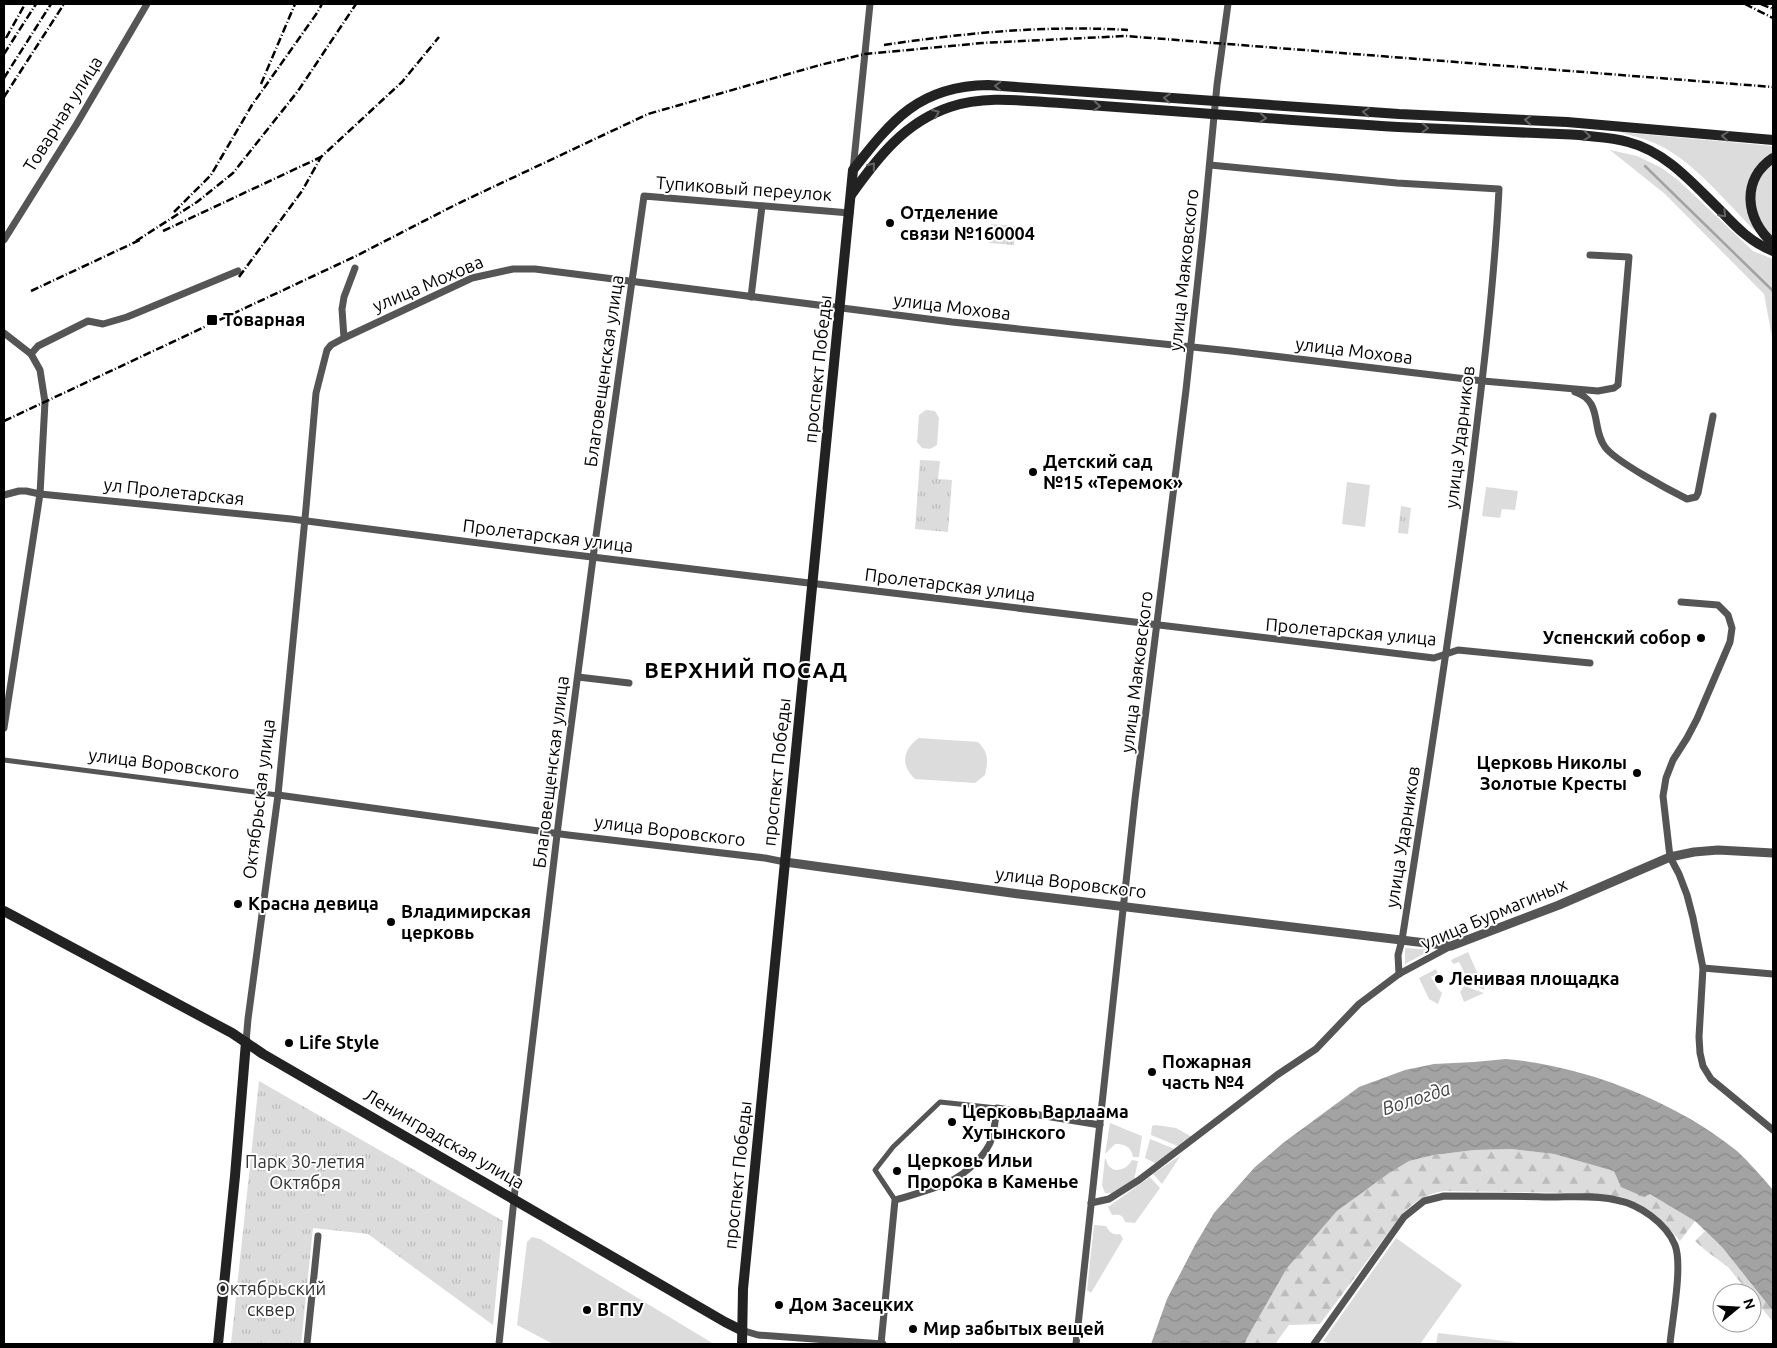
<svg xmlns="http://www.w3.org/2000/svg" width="1777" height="1348" font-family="Ubuntu,sans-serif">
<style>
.grass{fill:#dcdcdc}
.forest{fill:url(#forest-firs)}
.park{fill:url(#park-tufts)}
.water{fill:url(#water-waves)}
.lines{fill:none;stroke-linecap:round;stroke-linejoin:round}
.stream{stroke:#a3a3a3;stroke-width:2.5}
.pedestrian{stroke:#555;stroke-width:5}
.minor{stroke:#555;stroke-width:7}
.tertiary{stroke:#555;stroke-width:9}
.secondary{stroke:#222;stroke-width:10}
.rail{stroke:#000;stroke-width:2.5;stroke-dasharray:8 2.5 1 2.5;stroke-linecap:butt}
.oneway{stroke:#646464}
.poi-dot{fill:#000;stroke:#fff;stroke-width:2}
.labels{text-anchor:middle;stroke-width:4;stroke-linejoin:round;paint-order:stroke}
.street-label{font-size:18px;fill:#000;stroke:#fff}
.poi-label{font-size:18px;font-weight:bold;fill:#000;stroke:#fff;text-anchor:start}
.park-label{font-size:18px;fill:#333;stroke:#fff}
.water-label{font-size:19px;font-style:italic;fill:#444;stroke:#fff}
.district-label{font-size:22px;font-weight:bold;letter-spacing:1px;fill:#000;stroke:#fff}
</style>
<defs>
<pattern id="forest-firs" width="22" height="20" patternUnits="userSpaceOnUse" patternTransform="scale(1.25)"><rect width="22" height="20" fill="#dcdcdc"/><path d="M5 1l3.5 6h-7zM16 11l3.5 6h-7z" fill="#bbb"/></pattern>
<pattern id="park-tufts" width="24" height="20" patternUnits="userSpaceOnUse" patternTransform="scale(1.25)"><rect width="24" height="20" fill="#dcdcdc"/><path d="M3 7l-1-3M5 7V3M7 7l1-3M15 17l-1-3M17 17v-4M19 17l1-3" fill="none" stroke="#bbb"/></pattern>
<pattern id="water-waves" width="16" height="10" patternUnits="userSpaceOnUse" patternTransform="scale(1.25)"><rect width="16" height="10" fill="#a3a3a3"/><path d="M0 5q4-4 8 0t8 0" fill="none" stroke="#8b8b8b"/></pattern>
</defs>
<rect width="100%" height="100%" fill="#fff"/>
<g class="grass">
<path d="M 1619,132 L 1773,146 L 1773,154 L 1756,169 L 1753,222 L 1755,231 C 1728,204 1694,162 1659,145 C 1647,139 1632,136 1619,132 Z"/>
<polygon points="1610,150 1637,156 1660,167 1678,180 1753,251 1773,259 1773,342 1764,294 1665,194"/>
<path d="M 1773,163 L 1773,236 C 1751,216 1746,182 1773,163 Z"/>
<polygon points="926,410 935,411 939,418 937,445 930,449 922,448 917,442 919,415"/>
<polygon points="1347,482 1370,485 1365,527 1342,524"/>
<polygon points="1486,487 1518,491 1515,510 1502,509 1500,518 1482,516"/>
<path d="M 919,738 L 978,742 C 989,753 988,761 985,775 L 975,783 L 915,779 C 900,765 903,749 919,738 Z"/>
<polygon points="1405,948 1431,950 1405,964"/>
<polygon points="1468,952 1485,990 1466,982 1466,976 1459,962 1453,964 1451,960"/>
<polygon points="1436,969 1438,973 1431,977 1438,989 1442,993 1438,1004 1429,999 1419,978"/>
<polygon points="1464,986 1484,993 1464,1002 1460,992"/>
<path d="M 1110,1123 L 1142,1136 L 1139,1157 L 1133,1157 C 1131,1146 1124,1144 1115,1144 L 1105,1154 Z"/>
<polygon points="1155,1125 1176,1128 1192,1137 1180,1147 1151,1135 1152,1126"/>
<polygon points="1150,1139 1177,1150 1157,1164 1145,1158"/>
<polygon points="1181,1155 1162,1184 1153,1174"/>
<path d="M 1105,1158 C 1107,1160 1107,1163 1108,1165 C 1115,1175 1128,1168 1132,1160 L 1138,1161 L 1134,1180 L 1112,1193 L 1105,1193 L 1102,1185 Z"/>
<path d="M 1150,1177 L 1160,1188 L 1135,1223 L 1125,1222 C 1123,1215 1119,1214 1112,1215 L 1108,1207 Z"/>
<path d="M 1094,1225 L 1106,1226 C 1110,1233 1113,1235 1120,1234 L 1123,1239 L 1091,1293 L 1087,1290 Z"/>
<polygon points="532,1237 540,1239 714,1344 553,1344 517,1325 527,1242"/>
<polygon points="1396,1238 1462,1285 1420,1344 1329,1344 1323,1341"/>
<polygon points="1438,1333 1530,1344 1436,1344"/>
</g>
<g class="forest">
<path d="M 1511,1149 L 1554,1154 L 1615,1171 L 1695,1221 L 1680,1241 L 1666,1225 L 1640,1205 L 1578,1193 L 1444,1191 C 1426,1194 1415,1201 1402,1214 L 1320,1324 L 1289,1325 L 1275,1344 L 1245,1344 L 1247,1338 L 1287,1268 L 1310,1240 L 1337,1211 L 1389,1172 L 1409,1161 L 1434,1155 L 1474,1150 Z"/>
<polygon points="1705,1231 1722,1247 1773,1311 1773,1322 1752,1296 1752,1293 1749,1293 1728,1267 1705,1250 1695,1241"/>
</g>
<g class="park">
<polygon points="991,224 1015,226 1014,245 989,243"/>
<polygon points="920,460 940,461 938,479 952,480 948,532 915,529"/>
<polygon points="1401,506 1411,508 1408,534 1398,533"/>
<polygon points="259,1081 503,1221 493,1325 368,1234 313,1228 301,1344 231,1344"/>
</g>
<path class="water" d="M 1506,1059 C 1585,1066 1675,1101 1737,1151 C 1750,1163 1762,1177 1773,1190 L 1773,1311 L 1722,1247 L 1695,1221 L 1650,1194 L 1644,1197 L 1621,1187 L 1614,1171 L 1554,1154 L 1511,1149 L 1474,1150 L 1434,1155 L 1409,1161 L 1389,1173 L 1337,1211 L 1287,1268 L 1247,1338 L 1245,1344 L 1151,1344 L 1167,1299 L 1195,1245 L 1214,1213 L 1255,1167 L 1283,1143 L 1359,1087 L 1405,1070 L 1434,1064 L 1474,1062 Z"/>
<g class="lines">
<polyline class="stream" points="1645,166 1773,291"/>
<g class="pedestrian">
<polyline points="4,760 278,795"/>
<polyline points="895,1200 875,1170 893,1147 940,1102 997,1108"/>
</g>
<g class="minor">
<path d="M 1210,165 L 1397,183 L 1499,189 C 1494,287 1482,384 1470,481 C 1450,634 1426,787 1402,940 L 1398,955 L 1399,974"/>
<polyline points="853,170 870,4"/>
<polyline points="4,240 76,125 147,4"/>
<polyline points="751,297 762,206"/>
<polyline points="4,333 31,354 40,370 45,402 40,494 4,728"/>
<polyline points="344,338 472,278 513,269 535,269 952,322 1231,351 1483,381 1598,391 1614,388 1618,385 1629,257 1590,255"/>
<polyline points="31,354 38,346 88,321 103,324 127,317 238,271"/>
<path d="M 1575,392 C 1603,401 1591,428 1605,447 C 1615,461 1669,490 1687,499 L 1696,497 L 1698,493 L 1713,416"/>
<polyline points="4,495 19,491 26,491 40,494 291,519 542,551 1434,658 1458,650 1590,663"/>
<polyline points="1681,602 1718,605 1728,615 1732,628 1730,642 1697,719 1687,738 1673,760 1666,778 1663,796 1670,857 1679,874 1687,895 1693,918 1703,968 1773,974"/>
<polyline points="578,677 629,683"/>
<polyline points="278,795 568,835 765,858 785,862"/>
<polyline points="1703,968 1699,1037 1700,1053 1703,1066 1711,1079 1773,1130"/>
<polyline points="246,1042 248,1019 278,795 306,508 316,393 327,350 331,345 344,338 342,309 344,297 355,268"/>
<polyline points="1091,1203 1109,1199 1139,1180 1277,1075 1316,1049 1359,1004 1399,974 1451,946"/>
<polyline points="741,1330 758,1335 883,1344"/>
<polyline points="307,1344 318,1236"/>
<polyline points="499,1344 516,1180 559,818 595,543 644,196 850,213"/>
<path d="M 881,1344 L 895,1200 C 927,1190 954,1186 977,1161 C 984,1154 989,1147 992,1138 C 995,1128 995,1118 997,1108 L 1100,1125"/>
<polyline points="1076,1344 1135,799 1186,390 1203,232 1217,85 1228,4"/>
<path d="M 1314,1344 L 1404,1217 L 1424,1201 L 1444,1196 C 1480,1196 1516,1196 1551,1197 C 1572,1197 1596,1195 1616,1200 C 1639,1204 1666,1223 1675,1245 C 1683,1266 1672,1321 1670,1344"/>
</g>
<polyline class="tertiary" points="785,862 1019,894 1451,946 1559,905 1670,857 1694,852 1718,850 1773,853"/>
<g class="secondary">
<path d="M 1773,158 C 1741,179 1745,220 1773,243"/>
<path d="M 851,195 C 878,157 905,122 950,107 C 985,95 1025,101 1061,103 C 1107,106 1153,110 1199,113 C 1265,118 1332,123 1398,127 C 1459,130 1519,132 1579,135 C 1595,137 1612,137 1628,142 C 1667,152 1694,185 1722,212 C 1737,228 1752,243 1773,251"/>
<polyline points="4,911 232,1033 263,1054 725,1322 741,1330"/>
<polyline points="218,1344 235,1176 246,1042"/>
<path d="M 742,1344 L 743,1289 L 853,170 C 892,120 919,86 988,85 L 1399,114 L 1567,122 L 1773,140"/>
</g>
<g class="rail">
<polyline points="1745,4 1773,18"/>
<polyline points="1761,4 1773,9"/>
<polyline points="6,38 25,4"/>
<path d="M 884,45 C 964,33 1046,25 1128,30"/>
<polyline points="4,54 36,4"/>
<polyline points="4,78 51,4"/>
<polyline points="261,84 295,4"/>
<polyline points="4,97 64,4"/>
<polyline points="174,212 211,175 252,105 317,13 322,4"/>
<polyline points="163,231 321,157"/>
<polyline points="136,241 197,202 233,173 298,91 356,4"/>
<polyline points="239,277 302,191 321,157 402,82 439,37"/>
<polyline points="31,291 142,239"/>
<polyline points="4,421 356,256 457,204 648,114 820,65 865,54 982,43 1126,36 1773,87"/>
</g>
</g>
<defs><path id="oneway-chevron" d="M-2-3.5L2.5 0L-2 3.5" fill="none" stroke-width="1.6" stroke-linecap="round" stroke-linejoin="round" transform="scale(1.25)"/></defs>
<g class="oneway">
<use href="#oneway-chevron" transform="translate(998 86) rotate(-178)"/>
<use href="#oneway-chevron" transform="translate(1167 98) rotate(-175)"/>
<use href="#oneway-chevron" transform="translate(1097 106) rotate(4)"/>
<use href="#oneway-chevron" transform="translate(1366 112) rotate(-176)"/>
<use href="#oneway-chevron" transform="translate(936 113) rotate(-23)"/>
<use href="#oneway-chevron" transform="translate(1263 118) rotate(4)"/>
<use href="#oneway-chevron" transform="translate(1528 120) rotate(-177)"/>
<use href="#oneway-chevron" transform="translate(1425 128) rotate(2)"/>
<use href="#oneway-chevron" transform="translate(1587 136) rotate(6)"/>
<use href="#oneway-chevron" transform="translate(1725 136) rotate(-175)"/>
<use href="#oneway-chevron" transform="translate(872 166) rotate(-51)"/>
<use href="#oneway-chevron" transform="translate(1723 214) rotate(45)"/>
</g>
<g class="poi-dot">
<circle cx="890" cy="223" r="5"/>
<rect x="206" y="314" width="12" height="12" rx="2.5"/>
<circle cx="1033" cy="472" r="5"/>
<circle cx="1701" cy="638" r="5"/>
<circle cx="1637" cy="773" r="5"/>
<circle cx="238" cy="904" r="5"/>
<circle cx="391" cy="922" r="5"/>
<circle cx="1439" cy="979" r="5"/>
<circle cx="289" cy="1043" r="5"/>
<circle cx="1152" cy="1072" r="5"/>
<circle cx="952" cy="1122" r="5"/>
<circle cx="897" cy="1171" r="5"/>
<circle cx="779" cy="1305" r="5"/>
<circle cx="587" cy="1310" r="5"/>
<circle cx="913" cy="1329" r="5"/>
</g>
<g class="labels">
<g class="street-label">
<text transform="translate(63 114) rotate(-58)" y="6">Товарная улица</text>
<text transform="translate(744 189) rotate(4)" y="6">Тупиковый переулок</text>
<text transform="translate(1184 270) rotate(-84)" y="6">улица Маяковского</text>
<text transform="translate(428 284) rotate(-23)" y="6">улица Мохова</text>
<text transform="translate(952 307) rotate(7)" y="6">улица Мохова</text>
<text transform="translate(1354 351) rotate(7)" y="6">улица Мохова</text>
<text transform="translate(818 369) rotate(-84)" y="6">проспект Победы</text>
<text transform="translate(604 371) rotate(-82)" y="6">Благовещенская улица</text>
<text transform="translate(1460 437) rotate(-83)" y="6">улица Ударников</text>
<text transform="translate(174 492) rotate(6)" y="6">ул Пролетарская</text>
<text transform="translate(548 536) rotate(7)" y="6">Пролетарская улица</text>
<text transform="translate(950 585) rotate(7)" y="6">Пролетарская улица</text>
<text transform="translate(1351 632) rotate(5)" y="6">Пролетарская улица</text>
<text transform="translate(1137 672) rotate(-83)" y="6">улица Маяковского</text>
<text transform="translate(164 764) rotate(7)" y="6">улица Воровского</text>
<text transform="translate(551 772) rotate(-83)" y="6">Благовещенская улица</text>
<text transform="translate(777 772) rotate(-84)" y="6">проспект Победы</text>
<text transform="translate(259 799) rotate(-83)" y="6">Октябрьская улица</text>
<text transform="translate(670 831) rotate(7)" y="6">улица Воровского</text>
<text transform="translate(1403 837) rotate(-81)" y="6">улица Ударников</text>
<text transform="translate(1071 883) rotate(7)" y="6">улица Воровского</text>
<text transform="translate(1494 914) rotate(-23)" y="6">улица Бурмагиных</text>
<text transform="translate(444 1139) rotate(30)" y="6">Ленинградская улица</text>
<text transform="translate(738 1175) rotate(-84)" y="6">проспект Победы</text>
</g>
<g class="poi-label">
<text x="900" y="219">Отделение<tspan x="900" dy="21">связи №160004</tspan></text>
<text x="223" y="326">Товарная</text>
<text x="1043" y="468">Детский сад<tspan x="1043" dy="21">№15 «Теремок»</tspan></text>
<text x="1691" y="644" text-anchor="end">Успенский собор</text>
<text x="1627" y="769" text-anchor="end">Церковь Николы<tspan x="1627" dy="21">Золотые Кресты</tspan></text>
<text x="248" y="910">Красна девица</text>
<text x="401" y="918">Владимирская<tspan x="401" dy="21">церковь</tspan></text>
<text x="1449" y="985">Ленивая площадка</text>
<text x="299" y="1049">Life Style</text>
<text x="1162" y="1068">Пожарная<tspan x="1162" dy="21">часть №4</tspan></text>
<text x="962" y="1118">Церковь Варлаама<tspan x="962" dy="21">Хутынского</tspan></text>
<text x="907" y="1167">Церковь Ильи<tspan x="907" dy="21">Пророка в Каменье</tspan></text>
<text x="789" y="1311">Дом Засецких</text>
<text x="597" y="1316">ВГПУ</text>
<text x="923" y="1335">Мир забытых вещей</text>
</g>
<g class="park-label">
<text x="305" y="1168">Парк 30-летия<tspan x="305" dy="21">Октября</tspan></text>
<text x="271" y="1295">Октябрьский<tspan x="271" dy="21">сквер</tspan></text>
</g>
<g class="water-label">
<text transform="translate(1416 1098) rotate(-18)" y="7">Вологда</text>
</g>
<g class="district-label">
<text x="746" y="678">ВЕРХНИЙ ПОСАД</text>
</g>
</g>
<rect width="1777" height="1348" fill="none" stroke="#000000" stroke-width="10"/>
<g transform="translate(1737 1308) rotate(72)"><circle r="24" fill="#ffffff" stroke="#999999"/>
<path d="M0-4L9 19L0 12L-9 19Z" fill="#000000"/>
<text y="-8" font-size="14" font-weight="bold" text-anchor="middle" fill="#000000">N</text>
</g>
</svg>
